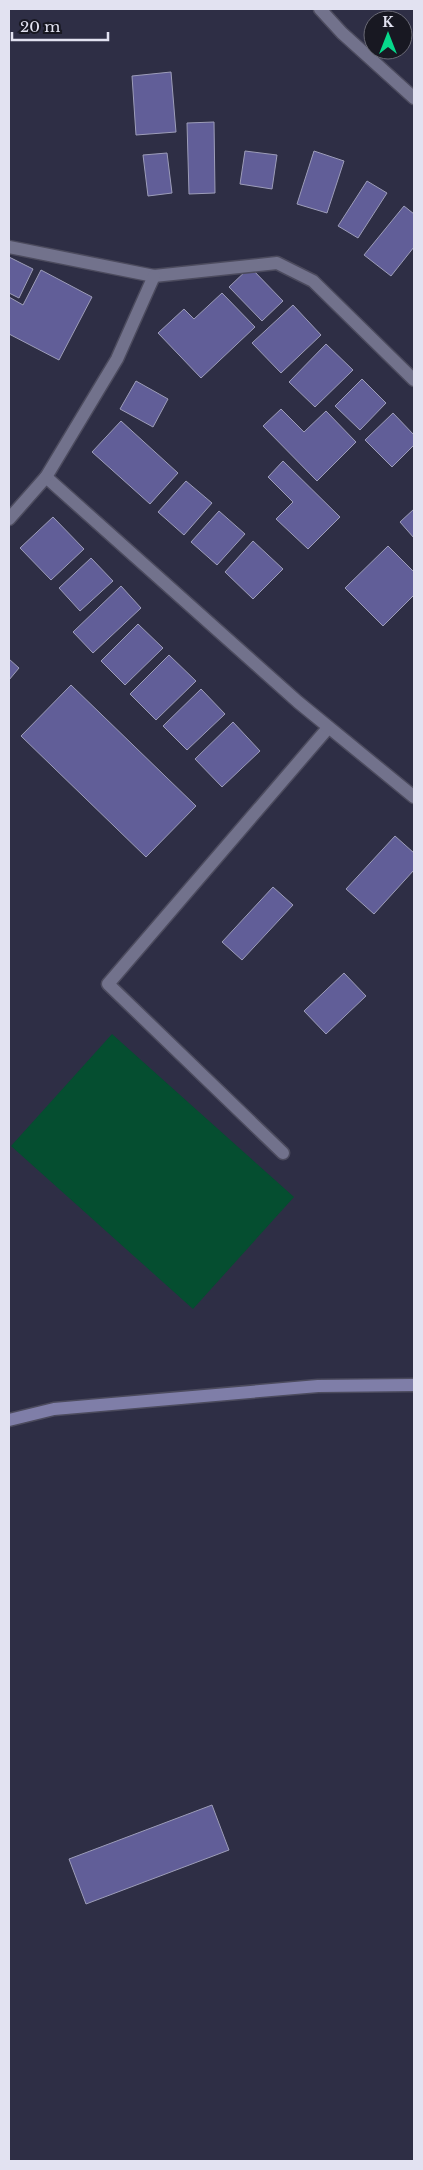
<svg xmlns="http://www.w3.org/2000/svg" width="423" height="2170" font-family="'Libre Baskerville',serif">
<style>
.green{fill:#054e30}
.building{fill:#615e98;stroke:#9d9db9}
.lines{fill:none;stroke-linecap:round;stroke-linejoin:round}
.service-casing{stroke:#4c4b5e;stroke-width:15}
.minor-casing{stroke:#4c4b5e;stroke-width:15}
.secondary-casing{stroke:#4c4b5e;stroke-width:15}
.service{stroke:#72728c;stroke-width:12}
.minor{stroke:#72728c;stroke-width:12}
.secondary{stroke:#7f7ea8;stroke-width:12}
</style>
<rect width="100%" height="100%" fill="#2e2e45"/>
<polygon class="green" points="112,1034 294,1197 193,1309 11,1146"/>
<g class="building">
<polygon points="171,72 176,132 136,135 132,76"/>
<polygon points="214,122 215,193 189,194 187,123"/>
<polygon points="245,151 277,155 272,189 240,184"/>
<polygon points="314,151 344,161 327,213 297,204"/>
<polygon points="167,153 172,193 148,196 143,155"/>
<polygon points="367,181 387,193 358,238 338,226"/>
<polygon points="404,206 414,214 414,247 391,276 364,255"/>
<polygon points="9,257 33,269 19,298 9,293"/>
<polygon points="250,267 283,301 262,321 229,287"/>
<polygon points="41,270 92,297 59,360 9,334 9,297 23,305"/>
<polygon points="222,293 255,327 201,378 158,333 184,309 194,319"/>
<polygon points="293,305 321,335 281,373 252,343"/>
<polygon points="326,344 353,370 315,407 289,382"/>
<polygon points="362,379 386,403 360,430 335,406"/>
<polygon points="136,381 168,399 153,427 120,409"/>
<polygon points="281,409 304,432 326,411 356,442 317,481 263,426"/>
<polygon points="393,413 414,435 414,445 392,467 365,440"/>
<polygon points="121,421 178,473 150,504 92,452"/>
<polygon points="283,461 340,517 308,549 276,519 293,502 268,477"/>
<polygon points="186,481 212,503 184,535 158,512"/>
<polygon points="414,509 414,538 400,522"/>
<polygon points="219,511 245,534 217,565 191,542"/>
<polygon points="53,517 84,549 51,580 20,548"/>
<polygon points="253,541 283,569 253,599 225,572"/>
<polygon points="388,546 414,572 414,595 383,626 345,588"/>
<polygon points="91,558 113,581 80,611 59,588"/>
<polygon points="121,586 141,608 93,653 73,632"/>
<polygon points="138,624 163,648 125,685 101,661"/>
<polygon points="169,655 196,681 156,720 130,694"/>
<polygon points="9,659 19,668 9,680"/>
<polygon points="71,685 196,806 146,857 21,736"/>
<polygon points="201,689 225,714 187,750 163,726"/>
<polygon points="233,722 260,751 222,787 195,759"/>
<polygon points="395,836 414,853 414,870 374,914 346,889"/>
<polygon points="273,887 293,905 242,960 222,942"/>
<polygon points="344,973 366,996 326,1034 304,1011"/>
<polygon points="212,1805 229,1850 86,1904 69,1859"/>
</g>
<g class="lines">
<g class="service-casing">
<polyline id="service" points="283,1153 108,984 328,728"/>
</g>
<g class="minor-casing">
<g id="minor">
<polyline points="320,9 342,33 414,98"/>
<polyline points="9,247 154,276 277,263 313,281 414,380"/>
<polyline points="46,477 298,702 414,797"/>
<polyline points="9,519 46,477 117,359 154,276"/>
</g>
</g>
<g class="secondary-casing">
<polyline id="secondary" points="9,1420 54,1409 318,1386 414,1385"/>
</g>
<use href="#service" class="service"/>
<use href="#minor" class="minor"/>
<use href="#secondary" class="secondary"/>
</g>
<rect width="423" height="2170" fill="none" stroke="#e2e2f1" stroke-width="20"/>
<g transform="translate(388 35)"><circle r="24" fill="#181822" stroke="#696975"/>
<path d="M0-4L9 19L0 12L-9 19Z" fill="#07d98b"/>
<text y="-8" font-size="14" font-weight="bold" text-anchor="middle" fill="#e2e2f1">K</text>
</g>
<path d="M12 32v8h96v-8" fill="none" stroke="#e2e2f1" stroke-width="2.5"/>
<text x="20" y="32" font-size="15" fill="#e2e2f1" stroke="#181822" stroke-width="4" paint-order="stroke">20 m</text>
</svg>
